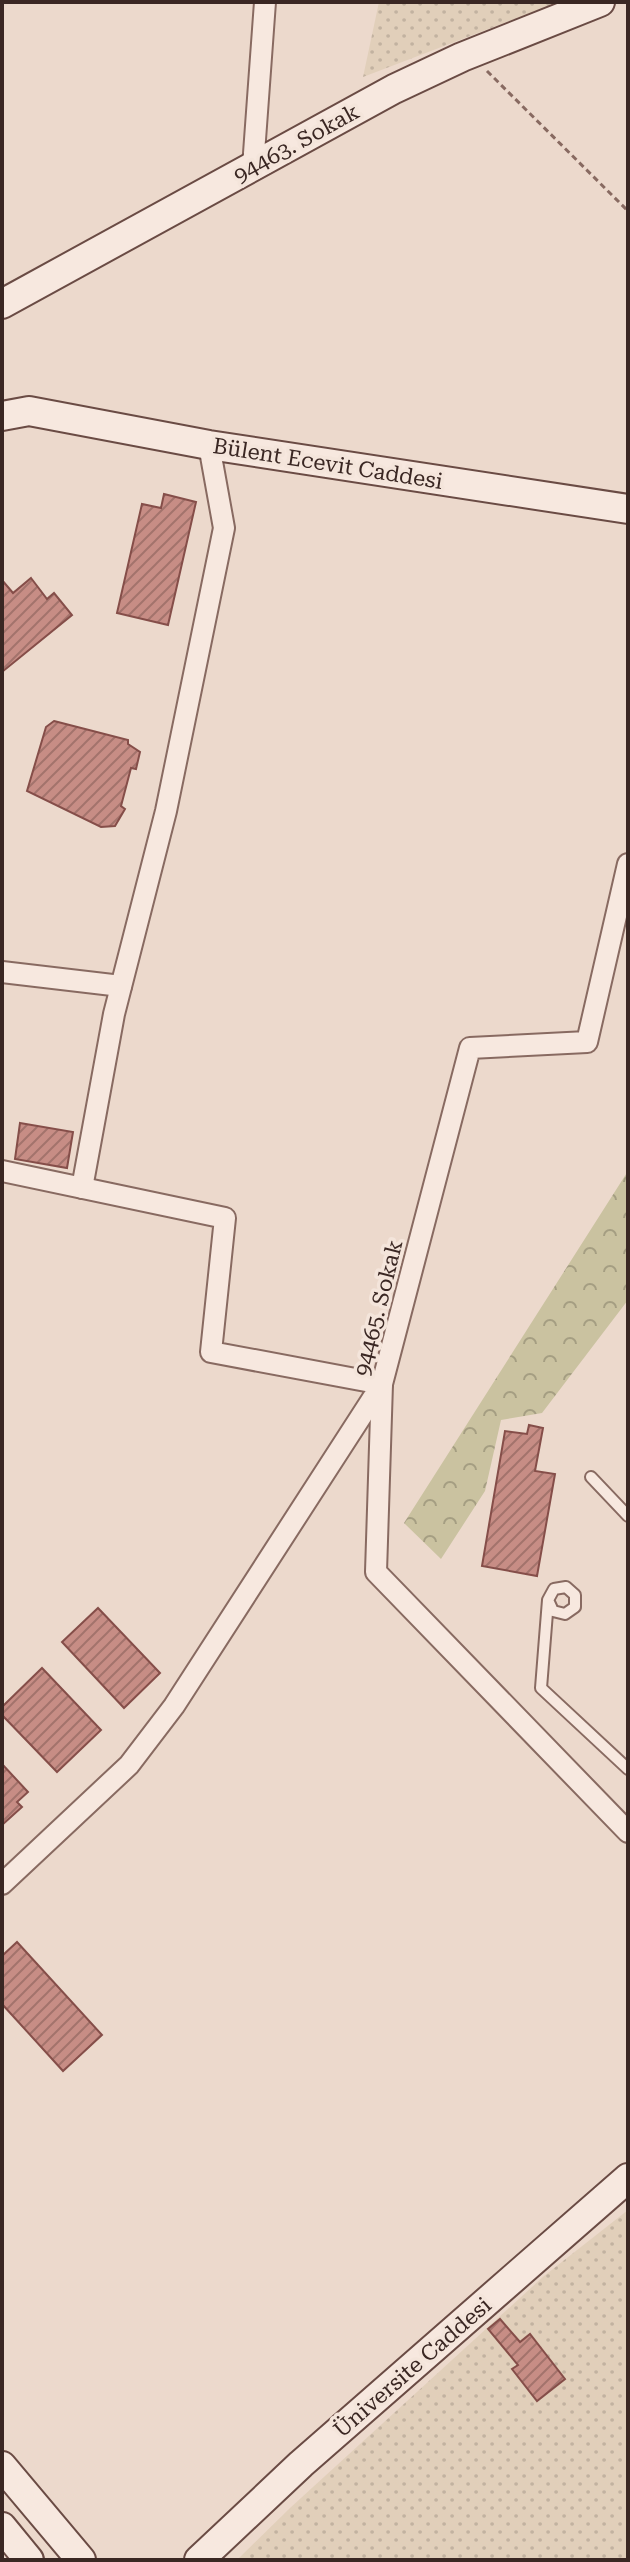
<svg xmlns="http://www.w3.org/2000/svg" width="630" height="2562" font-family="'Roboto Serif',serif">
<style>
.farmland{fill:url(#farmland-dots)}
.forest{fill:url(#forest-crowns)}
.building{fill:url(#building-hatch);stroke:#854e49;stroke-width:2}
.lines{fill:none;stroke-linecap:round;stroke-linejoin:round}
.lane-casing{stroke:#886a61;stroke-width:14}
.street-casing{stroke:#886a61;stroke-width:24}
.secondary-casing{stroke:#6a4b44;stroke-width:32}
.path{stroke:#886a61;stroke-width:3;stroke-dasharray:6 4;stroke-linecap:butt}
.lane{stroke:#f7e8df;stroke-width:10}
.street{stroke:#f7e8df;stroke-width:20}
.secondary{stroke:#f7e8df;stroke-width:28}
.labels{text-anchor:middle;stroke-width:7;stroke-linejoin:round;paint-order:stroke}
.street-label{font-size:22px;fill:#3a2723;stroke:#f4e5db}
</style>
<defs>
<pattern id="farmland-dots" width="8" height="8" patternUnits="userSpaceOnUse" patternTransform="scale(2)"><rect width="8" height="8" fill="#e1cfba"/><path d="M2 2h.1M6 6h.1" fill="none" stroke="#c2b2a0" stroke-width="1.8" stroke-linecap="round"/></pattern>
<pattern id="forest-crowns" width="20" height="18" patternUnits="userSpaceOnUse" patternTransform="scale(2)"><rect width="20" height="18" fill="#cac2a0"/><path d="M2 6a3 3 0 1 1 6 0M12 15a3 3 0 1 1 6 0" fill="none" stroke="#a59e82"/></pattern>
<pattern id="building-hatch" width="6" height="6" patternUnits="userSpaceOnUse" patternTransform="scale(2)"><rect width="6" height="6" fill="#c78d85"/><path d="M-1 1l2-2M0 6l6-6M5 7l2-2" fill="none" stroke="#a3736c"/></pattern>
</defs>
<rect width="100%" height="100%" fill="#ecd9cc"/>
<g class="farmland">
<polygon points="379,2 559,2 363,77"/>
<polygon points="628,2210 628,2560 237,2560 290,2508 544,2276"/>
</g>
<polygon class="forest" points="628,1171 628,1300 542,1413 501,1420 485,1491 441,1559 404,1523"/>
<g class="building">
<polygon points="164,494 196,502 168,625 117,613 142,504 161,508"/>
<polygon points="31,578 47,599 54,593 72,615 2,672 2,580 13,593"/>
<polygon points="54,721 128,740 128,744 140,752 136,769 131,768 121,806 125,809 115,826 101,827 27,791 46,727"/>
<polygon points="20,1123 73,1132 67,1168 15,1159"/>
<polygon points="529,1425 543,1428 535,1471 555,1474 537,1576 482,1566 505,1431 527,1434"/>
<polygon points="98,1608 160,1673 124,1708 62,1642"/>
<polygon points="42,1668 101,1730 57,1772 2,1715 2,1707"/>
<polygon points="2,1764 28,1792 17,1802 22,1807 2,1825"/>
<polygon points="17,1942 102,2035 63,2071 2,2004 2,1956"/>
<polygon points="500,2319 520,2342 530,2334 565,2379 537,2401 512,2369 518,2365 488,2329"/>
</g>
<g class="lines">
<g class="lane-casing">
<g id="lane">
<polyline points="591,1477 628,1516"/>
<polyline points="548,1600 553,1611 565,1614 575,1607 575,1595 566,1587 554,1589 548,1600 541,1688 628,1769"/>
</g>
</g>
<g class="street-casing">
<g id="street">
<polyline points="253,167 265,2"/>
<polyline points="628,864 587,1042 470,1048 382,1384 376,1572 628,1832"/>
<polyline points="2,972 121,986"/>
<polyline points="2,1171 225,1218 211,1352 382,1384 174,1706 129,1765 2,1884"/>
<polyline points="82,1188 114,1014 166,811 224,528 209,445"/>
</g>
</g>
<g class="secondary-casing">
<g id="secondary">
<polyline points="2,304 394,89 462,57 600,2"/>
<polyline points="2,416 29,411 209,445 628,509"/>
<polyline points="2,2466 81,2560"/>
<polyline points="2,2527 29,2560"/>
<polyline points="199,2560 301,2464 628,2178"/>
</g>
</g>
<polyline class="path" points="487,71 628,211"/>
<use href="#lane" class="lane"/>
<use href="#street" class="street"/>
<use href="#secondary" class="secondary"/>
</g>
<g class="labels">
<g class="street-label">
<text transform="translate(296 143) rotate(-29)" y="8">94463. Sokak</text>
<text transform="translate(328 463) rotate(9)" y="8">Bülent Ecevit Caddesi</text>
<text transform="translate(378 1308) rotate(-76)" y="8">94465. Sokak</text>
<text transform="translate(412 2367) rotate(-41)" y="8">Üniversite Caddesi</text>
</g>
</g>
<rect width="630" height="2562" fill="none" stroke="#3a2723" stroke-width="8"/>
</svg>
